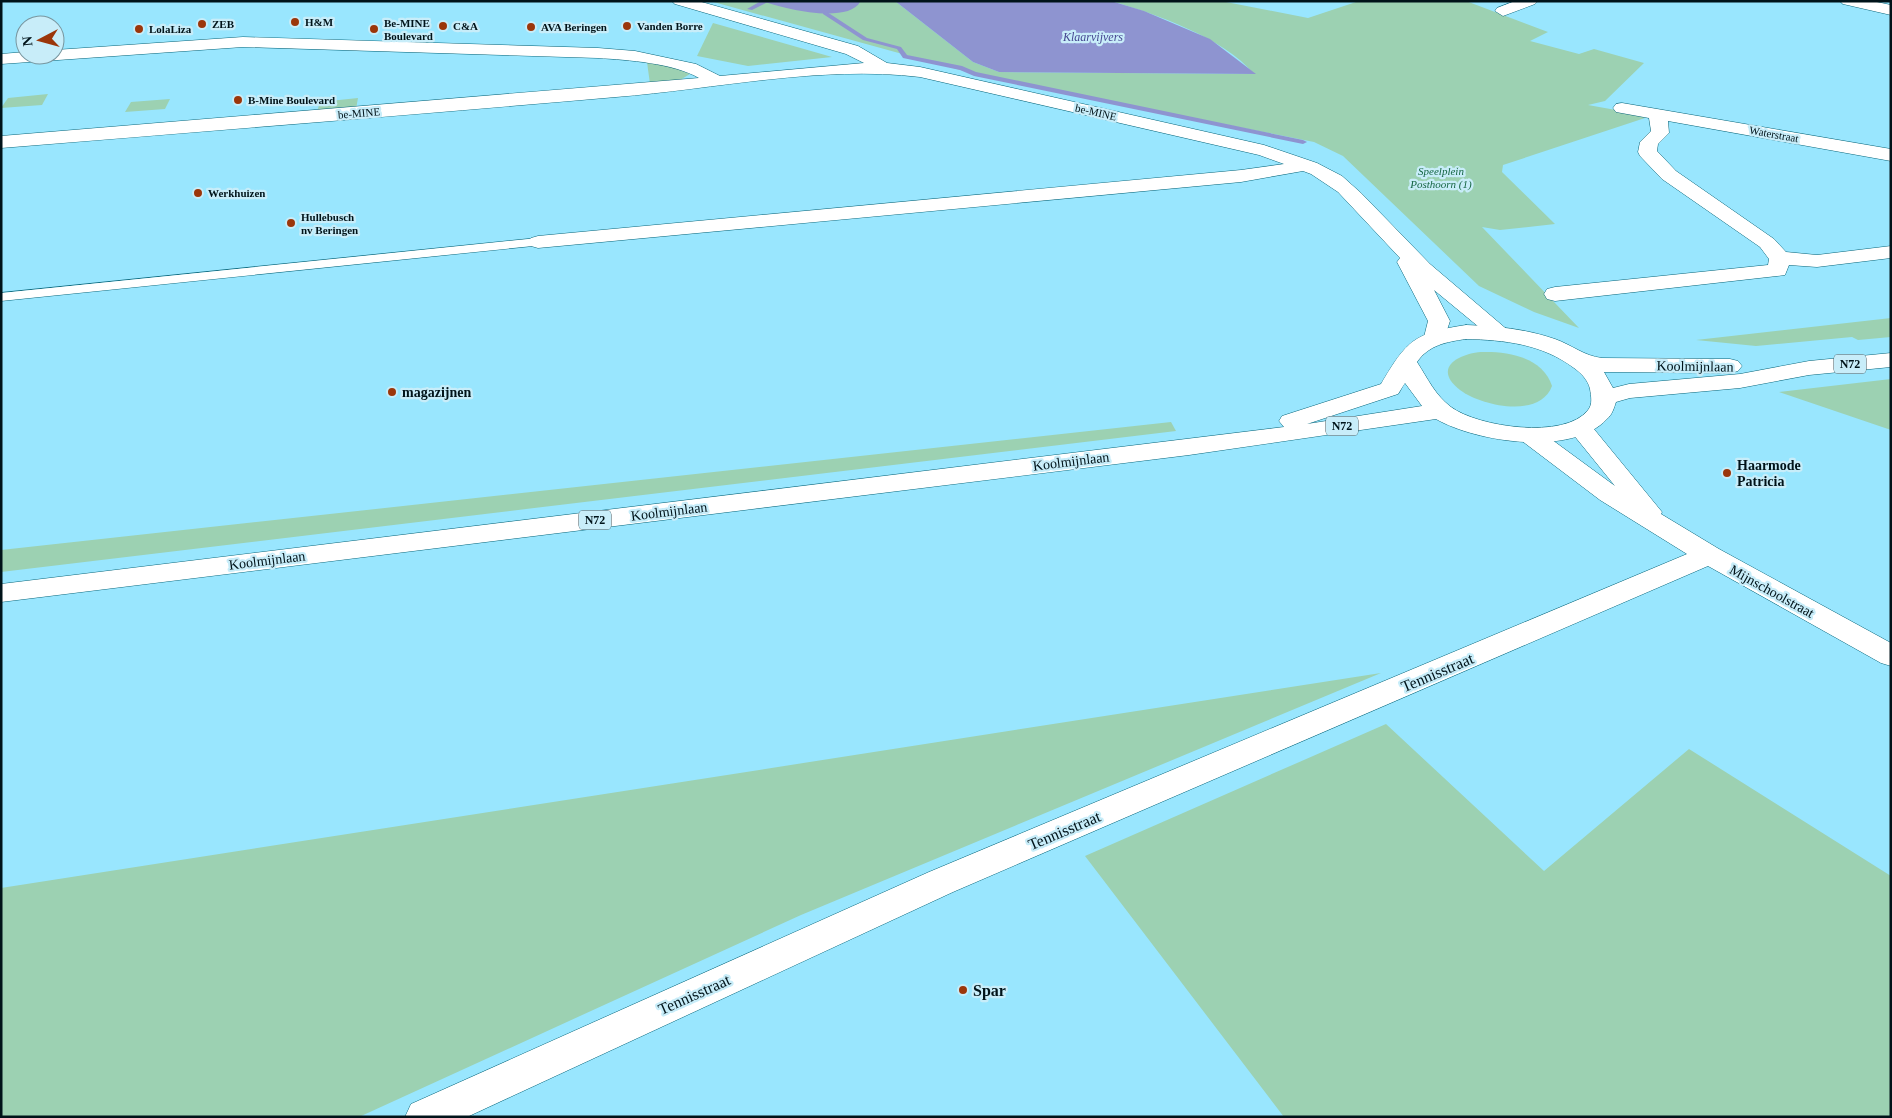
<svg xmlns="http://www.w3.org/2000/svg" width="1892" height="1118" font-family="Georgia,serif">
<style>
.green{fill:#9cd1b2}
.water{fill:#8e94d0}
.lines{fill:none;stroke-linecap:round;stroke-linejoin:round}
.stream{fill:#8e94d0;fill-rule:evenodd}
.service-casing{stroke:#07657a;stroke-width:1}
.minor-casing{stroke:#07657a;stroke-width:1}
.tertiary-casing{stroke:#07657a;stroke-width:1}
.primary-casing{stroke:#07657a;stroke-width:1}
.service{fill:#fff;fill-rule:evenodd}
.minor{fill:#fff;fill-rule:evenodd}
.tertiary{fill:#fff;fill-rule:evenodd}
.primary{fill:#fff;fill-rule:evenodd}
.poi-dot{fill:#9b360a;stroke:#c8edf9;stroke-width:2}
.labels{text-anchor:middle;stroke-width:4.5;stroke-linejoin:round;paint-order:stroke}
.far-poi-label{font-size:11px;font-weight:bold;fill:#001319;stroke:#c8edf9;text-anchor:start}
.far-street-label{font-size:11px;fill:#001319;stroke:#c8edf9}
.far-park-label{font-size:11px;font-style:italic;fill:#166643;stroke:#c8edf9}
.far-water-label{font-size:12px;font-style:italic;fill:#454690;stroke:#c8edf9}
.shield{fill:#c8edf9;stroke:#3c545c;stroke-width:1}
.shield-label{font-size:12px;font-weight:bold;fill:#001319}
.street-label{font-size:14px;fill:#001319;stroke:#c8edf9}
.poi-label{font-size:14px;font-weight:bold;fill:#001319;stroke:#c8edf9;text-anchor:start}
.near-street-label{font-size:16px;fill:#001319;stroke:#c8edf9}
.near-poi-label{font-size:16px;font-weight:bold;fill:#001319;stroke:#c8edf9;text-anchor:start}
</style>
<rect width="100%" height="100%" fill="#99e6fe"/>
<g class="green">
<path d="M 710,1 L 895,1 L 973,62 L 999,72 L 1254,74 C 1224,38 1156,14 1111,1 L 1227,1 L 1226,2 L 1308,18 L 1359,1 L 1466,1 L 1548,32 L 1530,41 L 1579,54 L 1594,49 L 1644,63 L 1605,101 L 1588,105 L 1638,114 L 1645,118 L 1503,165 L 1502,172 L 1555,224 L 1500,230 L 1482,227 L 1579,328 L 1534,312 L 1479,286 L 1343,156 L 1314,142 L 982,76 Z"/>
<polygon points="713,23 832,57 748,66 697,56"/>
<polygon points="647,62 670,66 690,74 680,80 650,84"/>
<polygon points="48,94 42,105 1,108 8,98"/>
<polygon points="358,98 356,109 317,112 320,102"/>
<polygon points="170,99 165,109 125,112 131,102"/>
<polygon points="1891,318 1891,337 1858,340 1852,337 1756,346 1696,340"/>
<path d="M 1481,352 C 1507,351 1543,357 1552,386 C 1540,419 1481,406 1460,390 C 1432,368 1458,354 1481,352 Z"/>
<polygon points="1891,379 1891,430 1779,392"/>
<polygon points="1171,422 1176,431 1,572 1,550"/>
<polygon points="1381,673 801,915 359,1117 1,1117 1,888"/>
<polygon points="1386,724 1544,871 1689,749 1891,876 1891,1117 1284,1117 1085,856"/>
</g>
<g class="water">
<path d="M 763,1 L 860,1 L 860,2 C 848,24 782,9 763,1 Z"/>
<polygon points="895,1 1111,1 1144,11 1210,39 1256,74 999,72 973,62"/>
</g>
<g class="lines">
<g class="stream">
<polygon points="761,1 768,2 752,10 747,9"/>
<polygon points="823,12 827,12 867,38 901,47 907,55 962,66 976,72 1303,140 1307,142 1303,144 974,76 960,70 903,58 897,49 863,40 823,14"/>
</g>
<g class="service-casing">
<polygon id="service" points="538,238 543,239 545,242 543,245 1,301 1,293"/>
</g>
<g class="minor-casing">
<g id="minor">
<path d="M 672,1 L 698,1 L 858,46 L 887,63 L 920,67 L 1264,145 L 1317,163 L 1342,176 L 1361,193 L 1430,264 L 1510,332 L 1507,337 L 1499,339 L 1491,337 L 1434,290 L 1450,321 L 1443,342 L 1435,344 L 1427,342 L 1424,337 L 1428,321 L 1397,262 L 1400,258 L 1338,192 L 1311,174 L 1303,171 L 1241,182 L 538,248 L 531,246 L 528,242 L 531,238 L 538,236 L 1241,170 L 1284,164 L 1259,155 L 920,77 C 821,65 715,89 616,97 C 411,115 206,131 1,148 L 1,136 L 699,78 C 673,63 628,60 598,58 L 243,47 L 1,64 L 1,54 L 25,52 L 25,55 L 55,55 L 55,50 L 243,37 L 598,48 L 635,51 L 696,64 L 720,76 L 864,63 L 846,54 L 675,4 Z"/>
<polygon points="1515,1 1538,1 1535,4 1503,16 1495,11 1497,8"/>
<polygon points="1622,103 1891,149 1891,161 1668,121 1669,133 1658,144 1657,151 1676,171 1774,239 1786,252 1817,255 1891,246 1891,258 1817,267 1789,265 1785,275 1777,276 1555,301 1547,299 1544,294 1547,289 1555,287 1768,265 1769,259 1760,247 1662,179 1640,156 1638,152 1640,142 1651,131 1649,118 1616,112 1613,108 1616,104"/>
<polygon points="1580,421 1589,423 1662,512 1661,514 1719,549 1891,643 1891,666 1881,663 1708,566 953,892 467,1117 405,1117 411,1104 929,872 1687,554 1600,500 1522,441 1519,436 1522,431 1531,429 1540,431 1615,486 1568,428 1571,423"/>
</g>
</g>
<g class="tertiary-casing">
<polygon id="tertiary" points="1840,1 1872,1 1891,5 1891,15 1843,4"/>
</g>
<g class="primary-casing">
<path id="primary" d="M 1466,325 C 1496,326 1526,329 1555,339 C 1572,345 1584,356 1602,358 L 1730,359 L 1738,361 L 1742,366 L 1738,371 L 1730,373 L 1604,372 L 1613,388 L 1629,384 L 1740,374 L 1809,361 L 1891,353 L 1891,367 L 1809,375 L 1740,388 L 1630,398 L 1616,402 C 1614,408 1612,415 1607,419 C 1572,457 1476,442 1436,419 L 1189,455 L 1,602 L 1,584 L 1284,427 L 1279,421 L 1282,416 L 1381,384 C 1407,340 1414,333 1466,325 ZM 1466,339 C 1505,340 1542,344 1574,368 C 1581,373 1588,380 1590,389 C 1591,396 1593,404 1588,410 C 1565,440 1478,427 1451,407 C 1435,395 1428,379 1417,362 C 1429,345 1446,342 1466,339 ZM 1405,383 L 1422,406 L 1307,424 L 1398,394 Z"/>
</g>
<use href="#service" class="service"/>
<use href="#minor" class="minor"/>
<use href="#tertiary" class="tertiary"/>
<use href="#primary" class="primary"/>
</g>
<g class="poi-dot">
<circle cx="295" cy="22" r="5"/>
<circle cx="202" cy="24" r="5"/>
<circle cx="443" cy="26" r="5"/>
<circle cx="627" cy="26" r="5"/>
<circle cx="531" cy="27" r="5"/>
<circle cx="139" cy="29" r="5"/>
<circle cx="374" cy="29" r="5"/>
<circle cx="238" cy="100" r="5"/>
<circle cx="198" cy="193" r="5"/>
<circle cx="291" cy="223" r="5"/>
<circle cx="392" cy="392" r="5"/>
<circle cx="1727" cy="473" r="5"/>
<circle cx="963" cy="990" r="5"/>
</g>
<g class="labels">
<g class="far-poi-label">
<text x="305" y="26">H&amp;M</text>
<text x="384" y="27">Be-MINE<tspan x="384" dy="13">Boulevard</tspan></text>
<text x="212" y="28">ZEB</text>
<text x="453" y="30">C&amp;A</text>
<text x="637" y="30">Vanden Borre</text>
<text x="541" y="31">AVA Beringen</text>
<text x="149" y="33">LolaLiza</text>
<text x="248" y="104">B-Mine Boulevard</text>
<text x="208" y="197">Werkhuizen</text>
<text x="301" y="221">Hullebusch<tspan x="301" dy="13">nv Beringen</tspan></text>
</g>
<g class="far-street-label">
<text transform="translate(1096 112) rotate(13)" y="4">be-MINE</text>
<text transform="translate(359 113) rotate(-5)" y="4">be-MINE</text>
<text transform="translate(1774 134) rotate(10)" y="4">Waterstraat</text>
</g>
<g class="far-park-label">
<text x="1441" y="175">Speelplein<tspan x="1441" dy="13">Posthoorn (1)</tspan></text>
</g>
<g class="far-water-label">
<text x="1093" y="41">Klaarvijvers</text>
</g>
<g class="shield">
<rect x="1834" y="354.5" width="32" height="19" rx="4"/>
<rect x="1326" y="416.5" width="32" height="19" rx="4"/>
<rect x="579" y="510.5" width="32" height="19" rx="4"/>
</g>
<g class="shield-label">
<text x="1850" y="368">N72</text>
<text x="1342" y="430">N72</text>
<text x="595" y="524">N72</text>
</g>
<g class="street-label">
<text transform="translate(1695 366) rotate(1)" y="5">Koolmijnlaan</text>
<text transform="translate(1071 461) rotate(-7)" y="5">Koolmijnlaan</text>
<text transform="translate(669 511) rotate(-7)" y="5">Koolmijnlaan</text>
<text transform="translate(267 560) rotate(-7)" y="5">Koolmijnlaan</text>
<text transform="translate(1772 591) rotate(29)" y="5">Mijnschoolstraat</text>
</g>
<g class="poi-label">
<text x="402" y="397">magazijnen</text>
<text x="1737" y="470">Haarmode<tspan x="1737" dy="16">Patricia</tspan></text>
</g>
<g class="near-street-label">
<text transform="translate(1437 672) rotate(-23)" y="6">Tennisstraat</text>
<text transform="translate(1064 830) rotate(-23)" y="6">Tennisstraat</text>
<text transform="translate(694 994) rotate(-24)" y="6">Tennisstraat</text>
</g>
<g class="near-poi-label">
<text x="973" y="996">Spar</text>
</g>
</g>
<rect width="1892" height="1118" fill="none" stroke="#001319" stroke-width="5"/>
<g transform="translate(40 40) rotate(264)"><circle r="24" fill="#c8edf9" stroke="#78969f"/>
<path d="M0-4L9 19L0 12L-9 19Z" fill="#9b360a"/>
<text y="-8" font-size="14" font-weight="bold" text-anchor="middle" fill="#001319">N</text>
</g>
</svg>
